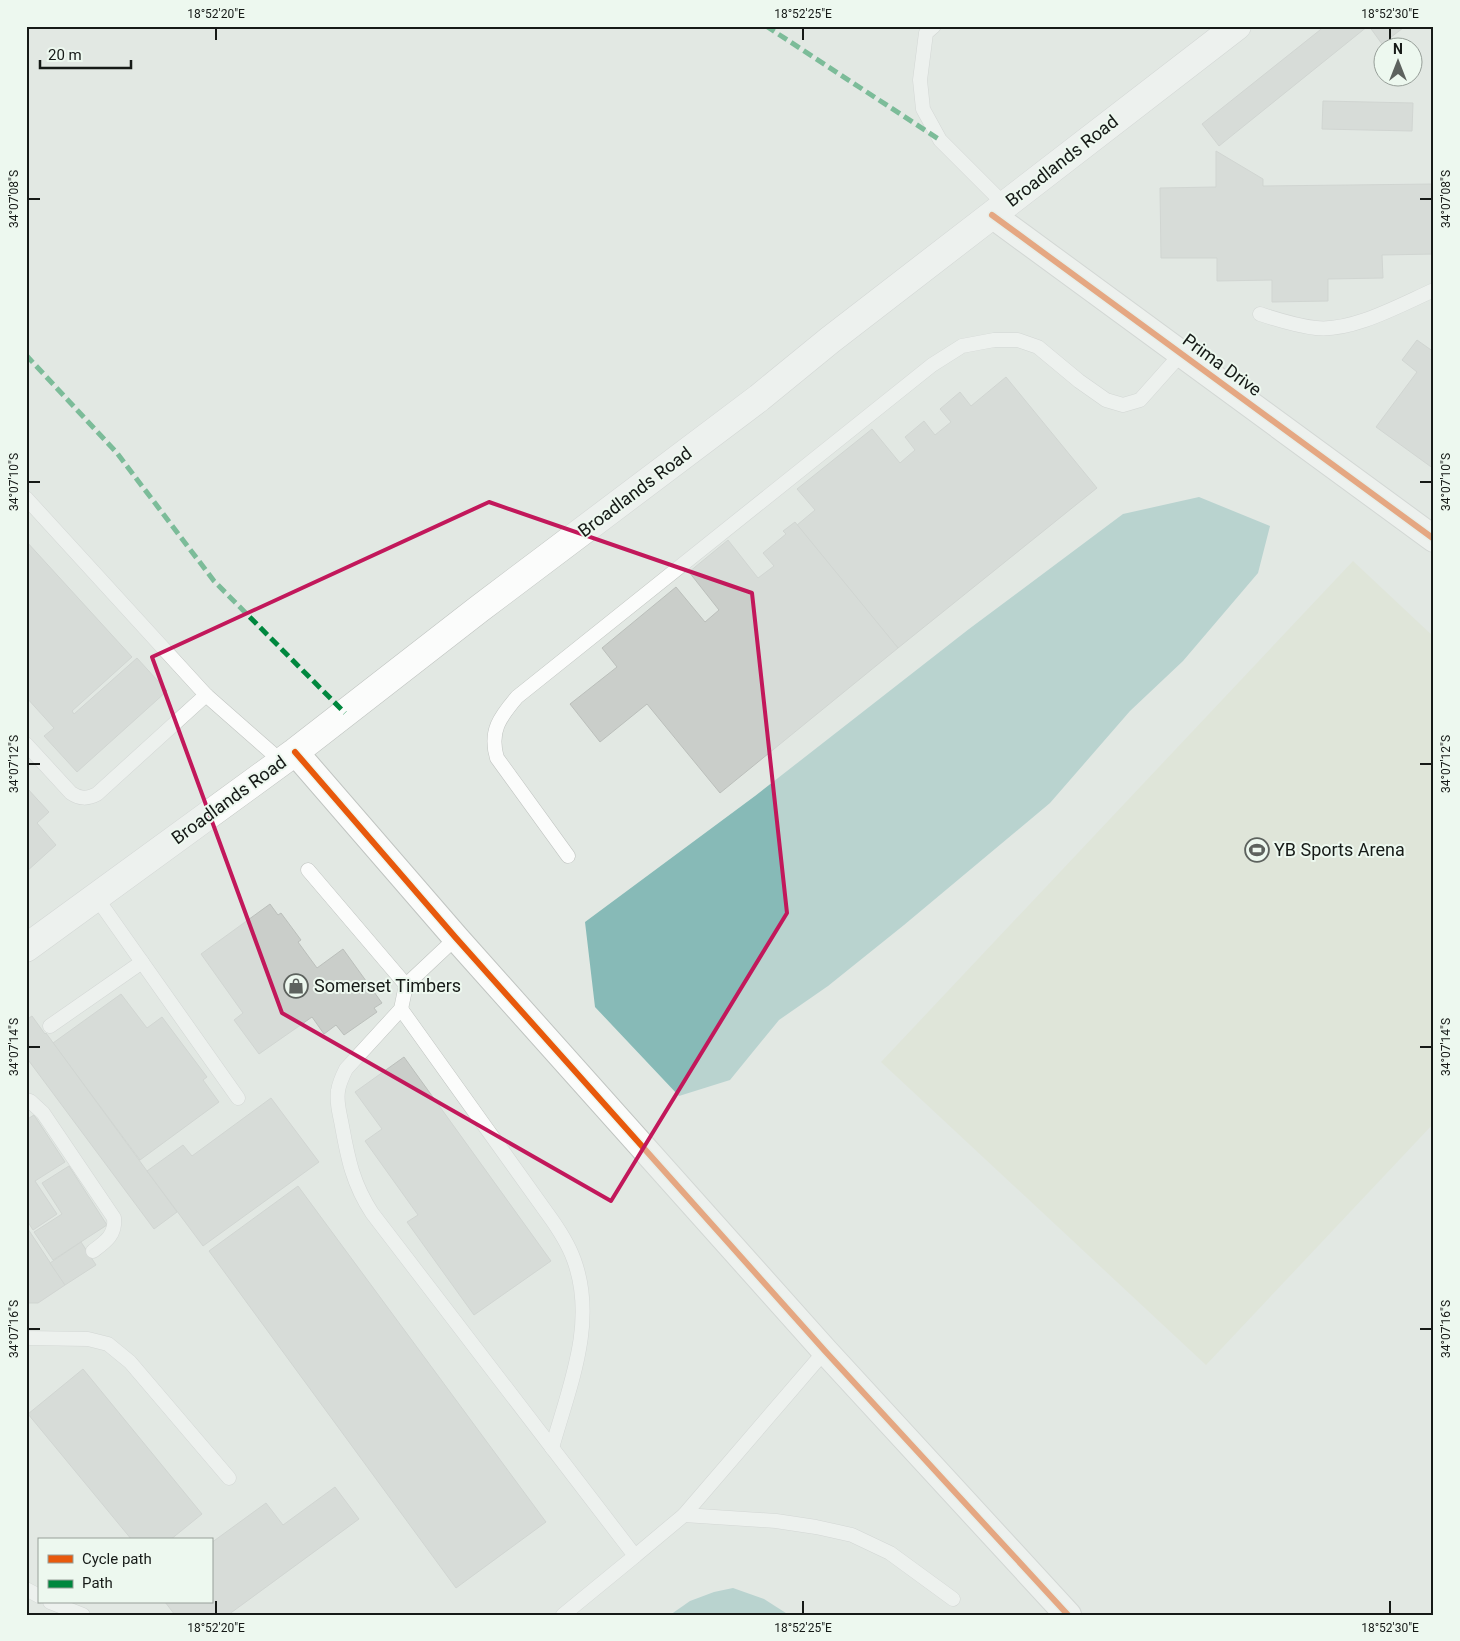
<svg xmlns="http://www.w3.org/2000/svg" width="1460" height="1641" font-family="Roboto,sans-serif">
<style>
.green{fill:#dce2cc}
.water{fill:#87bab7}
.building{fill:#caceca;stroke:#bbbfbb}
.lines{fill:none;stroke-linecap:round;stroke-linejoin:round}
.lane-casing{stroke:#c0c4c1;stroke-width:15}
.street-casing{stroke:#c0c4c1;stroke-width:28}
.secondary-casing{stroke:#c0c4c1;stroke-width:29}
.lane{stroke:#fbfcfb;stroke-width:14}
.street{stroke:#fbfcfb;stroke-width:26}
.secondary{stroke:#fbfcfb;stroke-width:28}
.quiet{stroke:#00873e;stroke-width:5;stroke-dasharray:10 5;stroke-linecap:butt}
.cycleway-casing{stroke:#edf8ef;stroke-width:9}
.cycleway{stroke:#e8590c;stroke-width:6}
.marked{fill:none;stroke:#c2185b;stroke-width:4;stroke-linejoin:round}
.ticks{fill:none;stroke:#161a17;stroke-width:2}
.labels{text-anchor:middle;stroke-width:4;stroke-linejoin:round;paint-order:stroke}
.street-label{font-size:18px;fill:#161a17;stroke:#edf8ef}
.poi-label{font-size:18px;fill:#161a17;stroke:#edf8ef;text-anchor:start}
.neatline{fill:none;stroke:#161a17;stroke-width:2}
.ticks-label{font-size:12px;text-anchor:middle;fill:#161a17}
</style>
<rect width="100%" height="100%" fill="#e2e8e3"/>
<polygon class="green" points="1353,561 1434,637 1434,1123 1206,1365 881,1062"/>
<g class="water">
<polygon points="1199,497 1270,526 1258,573 1183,661 1130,711 1050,803 904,925 828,986 779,1020 730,1080 679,1096 595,1007 585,922 755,796 969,629 1123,514"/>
<polygon points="733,1588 764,1599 789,1615 670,1615 690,1601 714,1592"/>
</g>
<g class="building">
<polygon points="1325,26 1368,26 1219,146 1202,124"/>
<polygon points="1369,26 1402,26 1403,28 1382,44"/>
<polygon points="1323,101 1413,103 1412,131 1322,129"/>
<polygon points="1216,151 1263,179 1263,186 1434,184 1434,254 1382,255 1383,278 1328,279 1328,301 1272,302 1272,280 1217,281 1217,258 1161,258 1160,188 1216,187"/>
<polygon points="1417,340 1434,352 1434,469 1376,427 1417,372 1402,360"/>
<polygon points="1006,377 1097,488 898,648 797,525 815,510 797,489 872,429 900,463 915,450 905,437 924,421 935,435 951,422 940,409 960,392 971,406"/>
<polygon points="795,522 898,648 720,793 647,704 600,742 570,704 617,667 602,648 676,587 705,622 719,610 689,572 728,540 758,578 774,566 763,553 786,534 783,531"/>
<polygon points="26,541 132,657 72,711 74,714 137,658 167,691 77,772 44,736 54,728 26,697"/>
<polygon points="26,787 49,812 37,823 56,845 26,872"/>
<polygon points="270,904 278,915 281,913 301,940 298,942 317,968 343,949 382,1003 374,1008 377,1012 344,1035 336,1025 324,1034 312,1017 259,1054 234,1020 243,1013 201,954"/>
<polygon points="121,994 147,1028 162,1017 207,1077 203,1080 219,1102 140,1160 53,1043"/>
<polygon points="32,1016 45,1034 46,1033 177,1212 154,1229 26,1057 26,1020"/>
<polygon points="404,1057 551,1261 474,1315 407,1222 418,1215 365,1141 382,1129 355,1092"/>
<polygon points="271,1098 319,1162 203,1246 147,1171 183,1145 192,1156"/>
<polygon points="34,1115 65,1162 35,1181 57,1214 33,1230 26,1219 26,1120"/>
<polygon points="69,1166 107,1225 53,1260 34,1232 62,1214 42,1183"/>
<polygon points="298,1186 546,1522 456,1588 209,1251"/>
<polygon points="26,1226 65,1285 38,1303 26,1303"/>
<polygon points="81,1242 96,1265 65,1285 50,1263"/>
<polygon points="83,1369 202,1514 170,1540 132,1540 28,1414"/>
<polygon points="335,1487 359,1519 228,1615 175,1615 165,1602 211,1602 211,1543 266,1503 283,1525"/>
</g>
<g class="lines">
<g class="lane-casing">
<g id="lane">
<polyline points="934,26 926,33 920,80 923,109 940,140 1005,205"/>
<path d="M 1260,314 C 1278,320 1297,326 1316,328 C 1352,332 1400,305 1434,290"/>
<polyline points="26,498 206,695 281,761"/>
<path d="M 26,744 L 71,793 C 80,799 87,799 97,794 L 206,695"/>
<path d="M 568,856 L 497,758 C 489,731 500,717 517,697 L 932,365 L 962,346 L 994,340 L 1018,340 L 1038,347 L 1079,381 L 1106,400 L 1123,405 L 1140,400 L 1181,354"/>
<polyline points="308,870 406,985"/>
<polyline points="96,897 238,1098"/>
<path d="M 456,938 L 406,985 L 401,1009 L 346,1069 C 342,1077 339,1083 338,1091 C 336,1103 340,1114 342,1126 C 348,1159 353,1184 372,1213 L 635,1556 L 563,1615"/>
<path d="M 401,1009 L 547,1213 C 558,1228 568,1243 574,1260 C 597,1323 569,1387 552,1448"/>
<polyline points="50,1026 142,962"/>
<path d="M 26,1100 L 30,1101 L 43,1113 L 114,1218 C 116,1235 105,1242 93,1251"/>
<polyline points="26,1338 88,1339 108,1344 130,1362 229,1478"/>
<polyline points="684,1515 776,1521 816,1527 852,1535 890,1553 953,1599"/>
<polyline points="635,1556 684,1515 825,1351"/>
<polyline points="26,1589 39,1596"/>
<polyline points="50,1602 83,1615"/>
</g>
</g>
<g class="street-casing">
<g id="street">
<polyline points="992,215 1434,539"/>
<polyline points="295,752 456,938 825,1351 1068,1615"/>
</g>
</g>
<g class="secondary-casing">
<polyline id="secondary" points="26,948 295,752 479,609 759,398 830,340 1237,26"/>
</g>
<use href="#lane" class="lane"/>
<use href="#street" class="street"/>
<use href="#secondary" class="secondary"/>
<g class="quiet">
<polyline points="766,26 940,140"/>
<polyline points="26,355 117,453 214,581 345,713"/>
</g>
<g class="cycleway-casing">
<g id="cycleway">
<polyline points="992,215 1434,539"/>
<polyline points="295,752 456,938 825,1351 1068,1615"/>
</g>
</g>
<use href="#cycleway" class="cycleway"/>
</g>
<path d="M0 0H1460V1641H0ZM 489,502 L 752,593 L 787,913 L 611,1201 L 282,1013 L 152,657 Z" fill="#e2e8e3" fill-opacity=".55" fill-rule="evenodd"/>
<path class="marked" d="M 489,502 L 752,593 L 787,913 L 611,1201 L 282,1013 L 152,657 Z"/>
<path class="ticks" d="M 216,28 L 216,40M 803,28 L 803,40M 1390,28 L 1390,40M 28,199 L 40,199M 1420,199 L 1432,199M 28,482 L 40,482M 1420,482 L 1432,482M 28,764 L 40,764M 1420,764 L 1432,764M 28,1047 L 40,1047M 1420,1047 L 1432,1047M 28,1329 L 40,1329M 1420,1329 L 1432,1329M 216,1601 L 216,1614M 803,1601 L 803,1614M 1390,1601 L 1390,1614"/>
<defs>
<g id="stadium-ring" transform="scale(1.25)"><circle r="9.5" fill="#edf8ef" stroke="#5d625e" stroke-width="1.5"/><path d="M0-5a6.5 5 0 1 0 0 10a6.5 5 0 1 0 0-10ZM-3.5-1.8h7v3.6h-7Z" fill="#5d625e"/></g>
<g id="shop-ring" transform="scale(1.25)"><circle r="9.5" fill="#edf8ef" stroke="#5d625e" stroke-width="1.5"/><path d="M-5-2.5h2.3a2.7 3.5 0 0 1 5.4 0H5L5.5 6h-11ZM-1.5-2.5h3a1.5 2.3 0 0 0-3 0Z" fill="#5d625e"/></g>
</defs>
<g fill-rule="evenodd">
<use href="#stadium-ring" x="1257" y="850"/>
<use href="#shop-ring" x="296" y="986"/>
</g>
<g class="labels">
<g class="street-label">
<text transform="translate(1062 161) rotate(-38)" y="6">Broadlands Road</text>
<text transform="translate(1222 365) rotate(36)" y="6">Prima Drive</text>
<text transform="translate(635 492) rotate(-37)" y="6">Broadlands Road</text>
<text transform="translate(229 800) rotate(-36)" y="6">Broadlands Road</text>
</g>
<g class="poi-label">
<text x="1274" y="856">YB Sports Arena</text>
<text x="314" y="992">Somerset Timbers</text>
</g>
</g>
<rect width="1460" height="1641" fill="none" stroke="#edf8ef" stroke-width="55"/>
<rect x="38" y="1538" width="175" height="65" fill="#edf8ef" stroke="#979f99"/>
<rect x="48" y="1555" width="25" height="8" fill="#e8590c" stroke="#979f99"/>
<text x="82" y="1564" font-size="15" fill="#161a17">Cycle path</text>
<rect x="48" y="1580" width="25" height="8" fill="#00873e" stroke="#979f99"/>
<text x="82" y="1588" font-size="15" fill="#161a17">Path</text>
<g transform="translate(1398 62)"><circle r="24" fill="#edf8ef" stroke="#979f99"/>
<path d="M0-4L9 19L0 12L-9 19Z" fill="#5d625e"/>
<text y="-8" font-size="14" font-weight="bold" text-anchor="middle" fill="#161a17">N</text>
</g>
<path d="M40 60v8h91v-8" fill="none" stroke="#161a17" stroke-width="2.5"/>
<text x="48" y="60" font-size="15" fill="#161a17" stroke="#edf8ef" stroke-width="4" paint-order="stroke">20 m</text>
<rect x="28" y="28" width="1404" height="1586" class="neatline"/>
<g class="ticks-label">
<text x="216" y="18">18°52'20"E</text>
<text x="803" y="18">18°52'25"E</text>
<text x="1390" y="18">18°52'30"E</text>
<text transform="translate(14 199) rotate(-90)" y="4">34°07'08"S</text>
<text transform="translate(1446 199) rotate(-90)" y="4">34°07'08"S</text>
<text transform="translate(14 482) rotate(-90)" y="4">34°07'10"S</text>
<text transform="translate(1446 482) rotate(-90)" y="4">34°07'10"S</text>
<text transform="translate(14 764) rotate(-90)" y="4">34°07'12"S</text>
<text transform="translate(1446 764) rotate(-90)" y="4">34°07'12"S</text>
<text transform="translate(14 1047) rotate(-90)" y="4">34°07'14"S</text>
<text transform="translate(1446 1047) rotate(-90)" y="4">34°07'14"S</text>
<text transform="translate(14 1329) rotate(-90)" y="4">34°07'16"S</text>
<text transform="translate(1446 1329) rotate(-90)" y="4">34°07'16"S</text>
<text x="216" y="1632">18°52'20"E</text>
<text x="803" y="1632">18°52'25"E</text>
<text x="1390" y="1632">18°52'30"E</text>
</g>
</svg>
